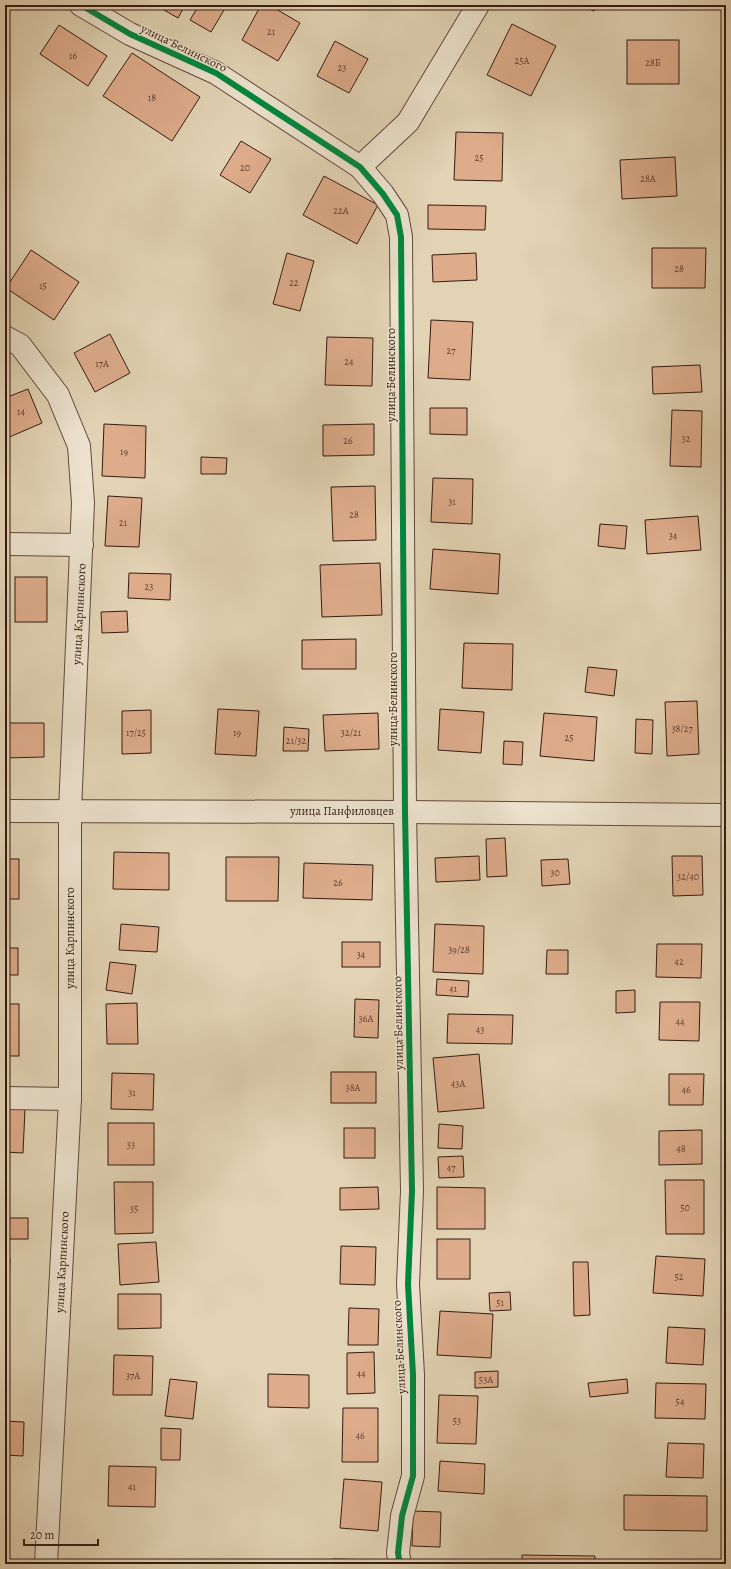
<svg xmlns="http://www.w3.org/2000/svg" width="731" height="1569" font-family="Alegreya,serif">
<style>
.building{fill:#deac8b;stroke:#351b11}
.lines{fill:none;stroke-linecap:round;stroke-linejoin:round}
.minor-casing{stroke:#60493a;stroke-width:24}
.minor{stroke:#ece2ce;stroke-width:22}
.cycleway-casing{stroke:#ece2ce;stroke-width:8}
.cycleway{stroke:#00873e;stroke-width:6}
.labels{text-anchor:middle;stroke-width:3;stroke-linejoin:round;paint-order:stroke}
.number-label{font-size:10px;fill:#5f3f30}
.street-label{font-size:12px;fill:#351b11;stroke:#ece2ce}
</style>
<rect width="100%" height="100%" fill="#e2d3b4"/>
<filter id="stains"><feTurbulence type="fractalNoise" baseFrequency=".005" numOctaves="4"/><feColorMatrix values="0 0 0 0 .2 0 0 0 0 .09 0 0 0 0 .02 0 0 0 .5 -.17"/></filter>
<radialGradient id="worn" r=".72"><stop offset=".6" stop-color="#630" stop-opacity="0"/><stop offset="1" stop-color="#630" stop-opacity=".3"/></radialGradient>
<g class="building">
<polygon points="167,5 185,5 178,18 164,10"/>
<polygon points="199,5 227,5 211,32 190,20"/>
<polygon points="261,5 269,5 300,23 278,61 242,40"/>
<polygon points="580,5 597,5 594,11"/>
<polygon points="512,24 556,46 531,96 487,75"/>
<polygon points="59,25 107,56 88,86 40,54"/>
<rect x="627" y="40" width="52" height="44"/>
<polygon points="335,41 368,59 349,93 317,76"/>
<polygon points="132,53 200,97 172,141 103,96"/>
<polygon points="456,132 503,133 502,181 454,180"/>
<polygon points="241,141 271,159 250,193 220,175"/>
<polygon points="675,157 677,196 622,199 620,160"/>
<polygon points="324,176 378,205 357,244 303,215"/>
<polygon points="428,205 486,206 485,230 428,229"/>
<polygon points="652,248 706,248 705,288 652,288"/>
<polygon points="31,250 79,282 54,320 6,288"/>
<polygon points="287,253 314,261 300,311 273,304"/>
<polygon points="476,253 477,280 433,282 432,255"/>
<polygon points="431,320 473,322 470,380 428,378"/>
<polygon points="110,334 130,373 95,392 74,353"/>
<polygon points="327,337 373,338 372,386 325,385"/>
<polygon points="700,365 702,392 653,394 652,367"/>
<polygon points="28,389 42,423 7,438 5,434 5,398"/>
<polygon points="430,408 467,408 467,435 430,434"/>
<polygon points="672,410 702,411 701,467 670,466"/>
<polygon points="104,424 146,426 145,478 102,476"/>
<polygon points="374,424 374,455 323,456 323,425"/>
<polygon points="201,457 227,458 226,474 201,474"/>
<polygon points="433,478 473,479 472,524 431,522"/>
<polygon points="375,486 376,540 333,541 331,487"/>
<polygon points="108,496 142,498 139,547 105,546"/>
<polygon points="698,516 701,550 647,554 645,520"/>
<polygon points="600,524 627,526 625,549 598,546"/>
<polygon points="433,549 500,554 498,594 430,589"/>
<polygon points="380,563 382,615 322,617 320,565"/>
<polygon points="129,573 171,574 170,600 128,598"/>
<rect x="15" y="577" width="32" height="45"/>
<polygon points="127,611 128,632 102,633 101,612"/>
<polygon points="356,639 356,669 302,669 302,640"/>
<polygon points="464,643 513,644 512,690 462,688"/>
<polygon points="588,667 617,670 614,696 585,692"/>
<polygon points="697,701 699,754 667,756 665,702"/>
<polygon points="218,709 259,711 256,756 215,754"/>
<polygon points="440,709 484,712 481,753 438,750"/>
<polygon points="151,710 151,753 122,754 122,711"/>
<polygon points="378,713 379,749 325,751 323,715"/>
<polygon points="544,713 597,717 594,761 540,756"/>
<polygon points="636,719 653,720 652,754 635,753"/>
<polygon points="5,723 44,723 44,757 5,758"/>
<polygon points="284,727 309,729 308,751 283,751"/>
<polygon points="504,741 523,742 522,765 503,764"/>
<polygon points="505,838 507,876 487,877 486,839"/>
<polygon points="114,852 169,853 169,890 113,889"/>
<polygon points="479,856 480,880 436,882 435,858"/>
<polygon points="672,856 702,856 703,895 673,896"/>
<polygon points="226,857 279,857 278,901 226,901"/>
<rect x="5" y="859" width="14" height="40"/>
<polygon points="568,859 570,884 542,886 541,860"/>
<polygon points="304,863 373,865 372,900 303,898"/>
<polygon points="121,924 159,927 157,952 119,950"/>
<polygon points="435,924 484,926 483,974 433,972"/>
<rect x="342" y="942" width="38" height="25"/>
<polygon points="657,944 702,944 701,978 656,977"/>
<rect x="5" y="948" width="13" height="27"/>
<polygon points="547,950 568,950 568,974 546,974"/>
<polygon points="110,962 136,965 132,994 106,990"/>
<polygon points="437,979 469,981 468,997 436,995"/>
<polygon points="635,990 635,1012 616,1013 616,991"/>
<polygon points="355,999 379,1000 378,1038 354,1037"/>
<polygon points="660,1002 700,1002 699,1041 659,1040"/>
<polygon points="137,1003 138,1044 107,1044 106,1004"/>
<rect x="5" y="1004" width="14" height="52"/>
<polygon points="448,1014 513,1015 512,1044 447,1043"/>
<polygon points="479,1054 484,1108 438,1112 433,1058"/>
<rect x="331" y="1072" width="45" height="31"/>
<polygon points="112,1073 154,1074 153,1110 111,1109"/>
<polygon points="669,1074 704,1074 703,1105 669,1105"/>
<polygon points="5,1108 25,1109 23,1153 5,1152"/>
<rect x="108" y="1123" width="46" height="42"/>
<polygon points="439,1124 463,1126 462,1149 438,1148"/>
<rect x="344" y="1128" width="31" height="30"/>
<polygon points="702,1130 702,1164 659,1165 659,1131"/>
<polygon points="463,1156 464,1177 439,1178 438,1157"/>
<polygon points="665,1180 704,1180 704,1234 666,1234"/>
<polygon points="114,1182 153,1182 153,1233 115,1234"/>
<polygon points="378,1187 379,1209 340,1210 340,1188"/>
<polygon points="437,1187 485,1188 485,1229 437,1229"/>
<rect x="5" y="1218" width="23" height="21"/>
<rect x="437" y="1239" width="33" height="40"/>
<polygon points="156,1242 159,1282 120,1285 118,1244"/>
<polygon points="341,1246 376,1247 375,1285 340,1284"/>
<polygon points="656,1256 705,1259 703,1296 653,1293"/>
<polygon points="5,1259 10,1259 9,1286 5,1286"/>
<polygon points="573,1262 588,1262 590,1315 574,1316"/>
<polygon points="510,1292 511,1310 490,1311 489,1293"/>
<polygon points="118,1294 161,1294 161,1328 118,1329"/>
<polygon points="349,1308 379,1309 378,1345 348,1345"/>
<polygon points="440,1311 493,1314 491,1358 437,1355"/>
<polygon points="668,1327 705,1329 703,1365 666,1363"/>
<polygon points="374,1352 375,1393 347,1394 347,1353"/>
<polygon points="114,1355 153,1356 152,1395 113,1395"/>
<polygon points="498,1371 498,1387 475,1388 475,1372"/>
<polygon points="268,1374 309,1375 309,1408 268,1407"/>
<polygon points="170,1379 197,1382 193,1419 165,1416"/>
<polygon points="627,1379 628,1393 590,1397 588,1383"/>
<polygon points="656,1383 706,1384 705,1419 655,1418"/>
<polygon points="439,1395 478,1396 476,1444 437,1443"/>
<polygon points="343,1408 378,1408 378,1462 342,1462"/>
<polygon points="5,1421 24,1422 23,1456 5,1455"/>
<polygon points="161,1428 181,1429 180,1460 161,1460"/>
<polygon points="668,1443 704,1444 703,1478 666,1477"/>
<polygon points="440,1461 485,1464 484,1494 438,1491"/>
<polygon points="109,1466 156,1467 155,1507 108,1506"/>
<polygon points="344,1479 382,1482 378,1531 340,1528"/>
<polygon points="624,1495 707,1496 707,1531 624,1530"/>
<polygon points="413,1511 441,1512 440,1547 412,1546"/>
<polygon points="522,1555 595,1556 595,1564 522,1564"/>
<polygon points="333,1559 379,1560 379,1564 333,1564"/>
</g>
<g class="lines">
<g class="minor-casing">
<g id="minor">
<polyline points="81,5 130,34 216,73 360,167 383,194 397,215 401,237 405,812 412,1191 408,1284 413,1375 413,1476 402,1516 398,1553 400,1564"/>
<polyline points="360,167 408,122 478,5"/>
<polyline points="5,337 20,345 58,395 79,446 83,503 70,811 70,1099 46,1564"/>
<polyline points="5,544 82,545"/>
<polyline points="5,811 405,812 726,815"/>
<polyline points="5,1098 70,1099"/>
</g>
</g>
<use href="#minor" class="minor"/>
<g class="cycleway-casing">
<polyline id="cycleway" points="81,5 130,34 216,73 360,167 383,194 397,215 401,237 405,812 412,1191 408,1284 413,1375 413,1476 402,1516 398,1553 400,1564"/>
</g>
<use href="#cycleway" class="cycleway"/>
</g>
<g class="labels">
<g class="number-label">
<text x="271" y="35">21</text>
<text x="73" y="59">16</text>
<text x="522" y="64">25А</text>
<text x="653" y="66">28Б</text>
<text x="342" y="71">23</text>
<text x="152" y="101">18</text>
<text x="479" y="161">25</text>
<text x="245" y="171">20</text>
<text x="648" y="182">28А</text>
<text x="341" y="214">22А</text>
<text x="679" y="272">28</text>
<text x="294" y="286">22</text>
<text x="43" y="289">15</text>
<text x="451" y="354">27</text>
<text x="349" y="365">24</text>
<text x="102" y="367">17А</text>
<text x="21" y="415">14</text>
<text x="686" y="442">32</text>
<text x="348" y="444">26</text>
<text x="124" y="455">19</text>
<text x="452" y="505">31</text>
<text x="354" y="518">28</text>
<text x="123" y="526">21</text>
<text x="673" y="539">34</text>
<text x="149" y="590">23</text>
<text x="682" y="732">38/27</text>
<text x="136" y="736">17/25</text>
<text x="237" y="736">19</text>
<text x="351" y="736">32/21</text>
<text x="569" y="741">25</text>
<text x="296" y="744">21/32</text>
<text x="555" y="876">30</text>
<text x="688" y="880">32/40</text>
<text x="338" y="886">26</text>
<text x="459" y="953">39/28</text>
<text x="361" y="958">34</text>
<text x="679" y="965">42</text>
<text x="453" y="992">41</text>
<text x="366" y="1022">36А</text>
<text x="680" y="1025">44</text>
<text x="480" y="1033">43</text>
<text x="458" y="1087">43А</text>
<text x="353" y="1091">38А</text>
<text x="686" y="1093">46</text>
<text x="132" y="1096">31</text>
<text x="131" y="1148">33</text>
<text x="681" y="1152">48</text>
<text x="451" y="1171">47</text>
<text x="685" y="1211">50</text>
<text x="134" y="1212">35</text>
<text x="679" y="1280">52</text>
<text x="500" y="1306">51</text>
<text x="361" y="1377">44</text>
<text x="133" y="1379">37А</text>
<text x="486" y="1383">53А</text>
<text x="680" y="1405">54</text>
<text x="457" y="1424">53</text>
<text x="360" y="1439">46</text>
<text x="132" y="1490">41</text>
</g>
<g class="street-label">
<text transform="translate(184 48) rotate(26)" y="4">улица Белинского</text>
<text transform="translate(391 375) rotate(-90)" y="4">улица Белинского</text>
<text transform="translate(79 614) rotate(-87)" y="4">улица Карпинского</text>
<text transform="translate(393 699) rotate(-90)" y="4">улица Белинского</text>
<text x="342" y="815">улица Панфиловцев</text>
<text transform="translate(70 938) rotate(-90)" y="4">улица Карпинского</text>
<text transform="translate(398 1023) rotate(-91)" y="4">улица Белинского</text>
<text transform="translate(62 1262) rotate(-87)" y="4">улица Карпинского</text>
<text transform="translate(399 1347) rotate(-93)" y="4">улица Белинского</text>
</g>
</g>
<rect width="731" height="1569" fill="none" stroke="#e2d3b4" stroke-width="20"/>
<rect x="6" y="6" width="719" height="1557" fill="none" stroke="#351b11" stroke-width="2"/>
<rect x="10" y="10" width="711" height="1549" fill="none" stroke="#351b11"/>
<path d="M24 1539v6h74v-6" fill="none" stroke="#351b11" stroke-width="2"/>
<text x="30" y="1539" font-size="12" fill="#351b11" stroke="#ece2ce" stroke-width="3" paint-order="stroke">20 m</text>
<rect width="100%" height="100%" filter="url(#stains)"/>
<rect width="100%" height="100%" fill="url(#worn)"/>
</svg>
